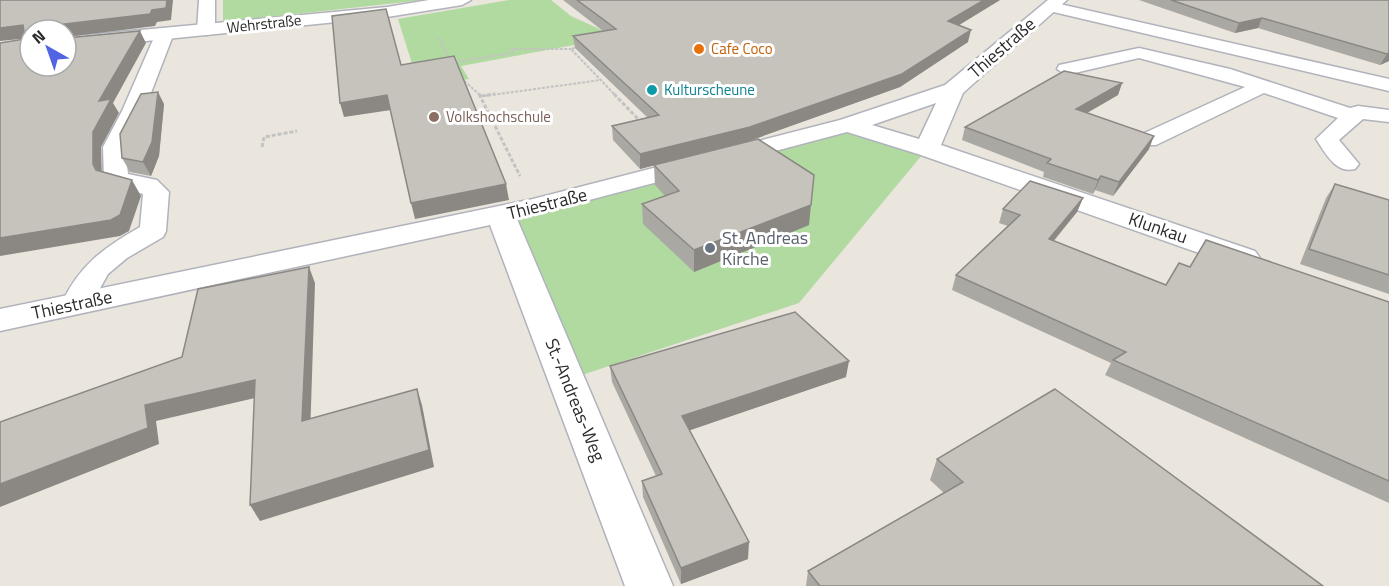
<svg xmlns="http://www.w3.org/2000/svg" width="1389" height="586" font-family="'Titillium Web',sans-serif">
<style>
.green{fill:#b1daa1}
.lines{fill:none;stroke-linecap:round;stroke-linejoin:round}
.service-casing{stroke:#b1b3bc;stroke-width:3}
.minor-casing{stroke:#b1b3bc;stroke-width:3}
.path-far1{stroke:#c3c3c3;stroke-width:2;stroke-dasharray:3 1.5;stroke-linecap:butt}
.path{stroke:#c3c3c3;stroke-width:3;stroke-dasharray:4 2;stroke-linecap:butt}
.service{fill:#fff;fill-rule:evenodd}
.minor{fill:#fff;fill-rule:evenodd}
.wall{fill:#aaa8a2}
.shaded-wall{fill:#8b8884}
.building{fill:#c6c3bc;stroke:#8b8884;stroke-width:1.5}
.food-dot{fill:#e8710a;stroke:#fff;stroke-width:2}
.culture-dot{fill:#0f9aa8;stroke:#fff;stroke-width:2}
.education-dot{fill:#8d6e63;stroke:#fff;stroke-width:2}
.worship-dot{fill:#6b7280;stroke:#fff;stroke-width:2}
.labels{text-anchor:middle;stroke-width:6;stroke-linejoin:round;paint-order:stroke}
.far-street-label{font-size:15px;fill:#2a2a2a;stroke:#fff}
.far-food-label{font-size:15px;fill:#c56008;stroke:#fff;text-anchor:start}
.far-culture-label{font-size:15px;fill:#0d838f;stroke:#fff;text-anchor:start}
.far-education-label{font-size:15px;fill:#785e54;stroke:#fff;text-anchor:start}
.street-label{font-size:18px;fill:#2a2a2a;stroke:#fff}
.worship-label{font-size:18px;fill:#5b616d;stroke:#fff;text-anchor:start}
</style>
<rect width="100%" height="100%" fill="#eae5dd"/>
<g class="green">
<polygon points="223,0 424,0 223,22"/>
<polygon points="509,0 551,0 571,16 617,37 461,66 469,79 419,86 398,19"/>
<polygon points="848,125 927,149 799,303 567,380 501,215"/>
</g>
<g class="lines">
<g class="service-casing">
<g id="service">
<polygon points="199,0 215,0 215,30 212,34 206,35 197,30"/>
<polygon points="1051,2 1389,79 1389,91 1045,10 1043,7 1045,4"/>
<path d="M 165,28 L 174,33 L 144,111 L 125,147 L 128,174 L 157,180 L 169,192 L 166,231 L 163,237 L 127,258 L 108,274 L 88,310 L 77,313 L 66,310 L 62,303 C 79,265 105,247 140,227 L 143,194 L 107,184 L 104,179 L 103,147 L 122,111 L 156,33 Z"/>
<path d="M 1139,48 L 1230,69 L 1350,108 L 1358,106 L 1389,110 L 1389,122 L 1363,119 L 1339,140 L 1359,164 L 1355,169 C 1336,174 1326,154 1316,139 L 1338,118 L 1264,93 L 1156,145 L 1140,145 L 1137,140 L 1140,135 L 1245,87 L 1139,58 L 1066,75 L 1057,69 L 1059,65 Z"/>
</g>
</g>
<g class="minor-casing">
<g id="minor">
<polygon points="429,0 471,0 462,5 387,17 66,49 66,37 387,7"/>
<path d="M 1048,0 L 1067,0 L 963,93 L 941,145 L 1255,251 L 1260,258 L 1255,265 L 1244,267 L 1233,265 L 918,154 L 847,132 L 517,219 L 673,586 L 625,586 L 490,225 L 0,331 L 0,309 L 533,199 L 840,120 L 945,85 ZM 936,103 L 919,139 L 872,125 Z"/>
</g>
</g>
<g class="path-far1">
<polyline points="437,37 452,61"/>
<polyline points="579,47 571,49 616,96"/>
<polyline points="453,62 513,53 512,49 571,49"/>
<polyline points="461,78 481,96"/>
<polyline points="484,96 601,80"/>
</g>
<g class="path">
<polyline points="479,94 520,176"/>
<polyline points="614,94 641,122"/>
<polyline points="481,96 495,94"/>
<polyline points="262,147 264,137 297,131"/>
</g>
<use href="#service" class="service"/>
<use href="#minor" class="minor"/>
</g>
<g class="wall">
<polygon points="563,0 1000,0 959,25 968,42 900,87 749,141 809,225 694,272 643,224 642,204 665,196 655,185 654,165 640,169 613,140 612,126 648,118 575,48 573,36 603,31"/>
<polygon points="1139,0 1389,0 1389,61 1380,65 1258,28 1235,33"/>
<polygon points="1122,83 1118,95 1087,113 1149,149 1113,196 1095,190 1093,194 1043,177 1044,172 962,140 965,127"/>
<polygon points="164,104 159,156 151,176 130,172 122,158"/>
<polygon points="1335,184 1389,200 1389,294 1300,264 1326,198"/>
<polygon points="1083,198 1077,212 1054,241 1166,285 1190,267 1389,302 1389,503 1105,375 1111,363 952,290 956,275 1008,226 999,223 1003,209"/>
<polygon points="610,366 846,377 689,430 748,559 681,584 643,497 642,481 656,476 612,382"/>
<polygon points="937,459 1323,586 806,586 808,571 944,493 930,480"/>
</g>
<g class="shaded-wall">
<polygon points="167,0 173,0 171,20 157,22 155,26 66,37 66,30 58,30 57,25 152,10"/>
<polygon points="984,0 1000,0 946,33 948,21"/>
<polygon points="1262,18 1258,28 1235,33 1239,23"/>
<polygon points="23,25 30,38 0,41 0,28"/>
<polygon points="971,30 968,42 900,87 749,141 640,169 640,154"/>
<polygon points="140,31 146,43 113,103 119,113 101,147 102,179 93,164 93,132 99,101"/>
<polygon points="1389,53 1389,61 1380,65 1387,54"/>
<polygon points="1122,83 1118,95 1071,122 1076,109"/>
<polygon points="158,92 164,104 159,156 151,176 143,162"/>
<polygon points="387,95 391,110 344,117 340,103"/>
<polygon points="1154,136 1149,149 1113,196 1119,182"/>
<polygon points="1101,176 1095,190 1093,194 1098,180"/>
<polygon points="132,180 141,196 129,231 120,236 0,256 0,238"/>
<polygon points="506,184 509,200 415,219 411,203"/>
<polygon points="1083,198 1077,212 1043,253 1049,239"/>
<polygon points="811,205 809,225 694,272 694,250"/>
<polygon points="309,267 315,283 310,437 302,421"/>
<polygon points="849,361 846,377 682,433 682,416"/>
<polygon points="255,380 263,396 156,421 159,444 0,507 0,484 145,405"/>
<polygon points="417,389 422,405 434,467 260,521 250,505"/>
<polygon points="749,542 748,559 681,584 681,568"/>
</g>
<g class="building">
<polygon points="0,0 167,0 166,8 152,10 150,14 57,25 58,30 30,30 30,66 66,66 66,38 140,31 99,101 111,99 93,132 93,164 96,170 132,180 120,215 111,220 0,238 0,43 25,39 23,25 0,28"/>
<polygon points="577,0 984,0 948,21 971,30 902,74 750,127 640,154 612,126 659,115 573,36 616,29"/>
<polygon points="1171,0 1389,0 1389,53 1387,54 1262,18 1239,23"/>
<polygon points="386,9 401,65 454,56 506,184 411,203 387,95 340,103 332,16"/>
<polygon points="1064,71 1122,83 1076,109 1154,136 1119,182 1101,176 1098,180 1047,163 1051,159 965,127"/>
<polygon points="158,92 152,142 143,162 122,158 120,134 141,94"/>
<polygon points="758,139 814,175 811,205 694,250 642,204 679,191 654,165"/>
<polygon points="1030,181 1083,198 1049,239 1166,285 1179,263 1190,267 1206,240 1389,302 1389,481 1113,360 1126,352 956,275 1020,215 1003,209"/>
<polygon points="1335,184 1389,200 1389,275 1309,249"/>
<polygon points="309,267 302,421 417,389 429,450 250,505 255,380 145,405 148,428 0,484 0,422 182,357 198,289"/>
<polygon points="795,312 849,361 682,416 749,542 681,568 642,481 662,474 610,366"/>
<polygon points="1055,389 1323,586 820,586 808,571 963,482 937,459"/>
</g>
<circle class="food-dot" cx="699" cy="49" r="6"/>
<circle class="culture-dot" cx="652" cy="90" r="6"/>
<circle class="education-dot" cx="434" cy="117" r="6"/>
<circle class="worship-dot" cx="710" cy="248" r="6"/>
<g class="labels">
<g class="far-street-label">
<text transform="translate(264 24) rotate(-6)" y="5">Wehrstraße</text>
</g>
<g class="far-food-label">
<text x="711" y="54">Cafe Coco</text>
</g>
<g class="far-culture-label">
<text x="664" y="95">Kulturscheune</text>
</g>
<g class="far-education-label">
<text x="446" y="122">Volkshochschule</text>
</g>
<g class="street-label">
<text transform="translate(1002 48) rotate(-41)" y="6">Thiestraße</text>
<text transform="translate(547 204) rotate(-14)" y="6">Thiestraße</text>
<text transform="translate(1158 228) rotate(19)" y="6">Klunkau</text>
<text transform="translate(72 305) rotate(-12)" y="6">Thiestraße</text>
<text transform="translate(575 400) rotate(68)" y="6">St.-Andreas-Weg</text>
</g>
<g class="worship-label">
<text x="722" y="244">St. Andreas<tspan x="722" dy="21">Kirche</tspan></text>
</g>
</g>
<g transform="translate(48 48) rotate(320)"><circle r="28" fill="#ffffff" stroke="#aaaaaa" stroke-width="1.5"/>
<path d="M0-4.5L10 22L0 15L-10 22Z" fill="#5164e3"/>
<text y="-9" font-size="16" font-weight="bold" text-anchor="middle" fill="#2a2a2a">N</text>
</g>
</svg>
